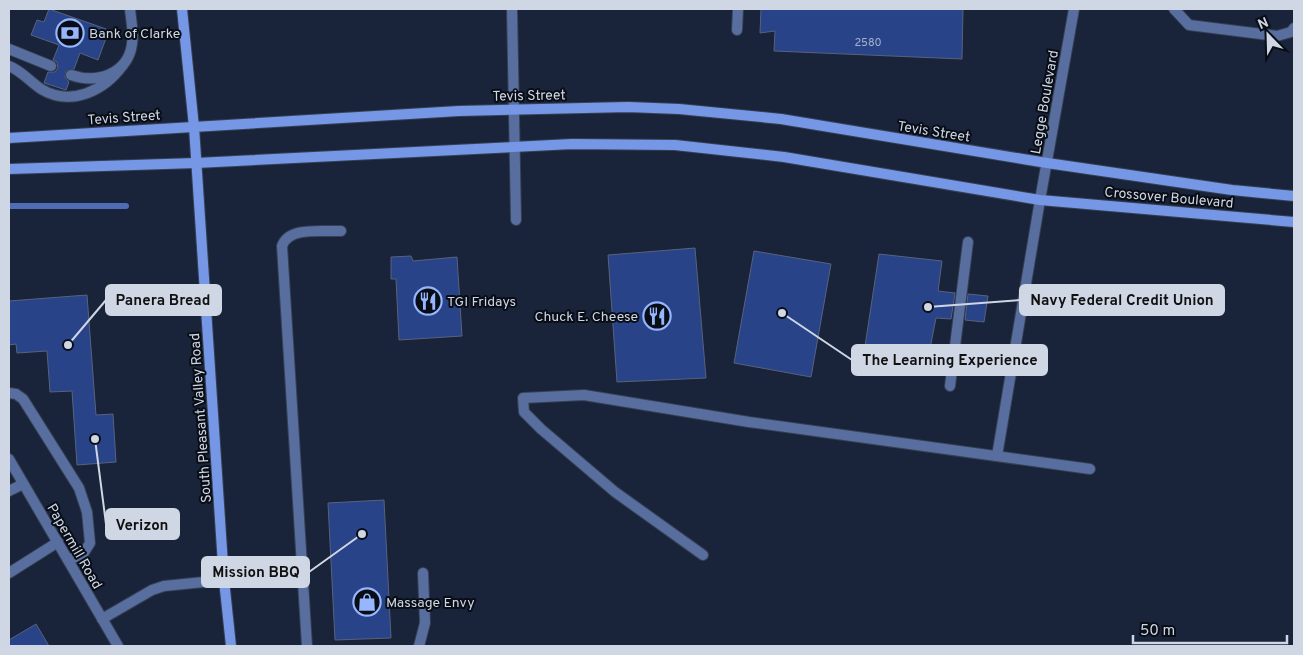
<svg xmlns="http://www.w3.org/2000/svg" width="1303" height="655" font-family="Overpass,sans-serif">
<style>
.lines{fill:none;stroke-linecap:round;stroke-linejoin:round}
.stream{stroke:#4e6db6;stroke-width:6}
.building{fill:#284387;stroke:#57637d}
.lane-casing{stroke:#364054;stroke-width:12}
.street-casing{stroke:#364054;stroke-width:12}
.secondary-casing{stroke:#364054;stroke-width:12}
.lane{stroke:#586e9e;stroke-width:10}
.street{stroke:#586e9e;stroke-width:10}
.secondary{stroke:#7597e5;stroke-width:10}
.labels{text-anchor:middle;stroke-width:4;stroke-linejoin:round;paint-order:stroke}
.number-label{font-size:11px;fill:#a5b1cd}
.poi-label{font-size:14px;fill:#cfd6e4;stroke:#080d16;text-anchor:start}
.street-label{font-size:14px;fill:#cfd6e4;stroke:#080d16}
.leader{fill:none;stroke:#cfd6e4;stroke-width:2}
.callout-dot{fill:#cfd6e4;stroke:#080d16;stroke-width:2}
.callout{fill:#cfd6e4;stroke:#cfd6e4;stroke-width:2}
.callout-label{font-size:15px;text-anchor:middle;font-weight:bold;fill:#111}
</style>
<rect width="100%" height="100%" fill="#192339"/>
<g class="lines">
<polyline class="stream" points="9,206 126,206"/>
</g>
<g class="building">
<polygon points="49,9 109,30 98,60 80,53 74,69 66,71 65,77 69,82 66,90 44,83 48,72 55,72 58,68 57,62 53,60 59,45 31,35 37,20 44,22"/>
<polygon points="761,9 963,9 962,59 774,51 775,31 760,33"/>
<polygon points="695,248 706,378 617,382 608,255"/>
<polygon points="754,251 831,264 811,377 734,363"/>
<polygon points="879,254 942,261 938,291 955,293 951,319 936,318 928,359 865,346"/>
<polygon points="411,256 413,261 457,257 462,336 399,340 396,279 391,279 391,257"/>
<polygon points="968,294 988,296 984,322 965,320"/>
<polygon points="87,295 96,415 113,414 116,462 77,465 72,391 50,392 47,351 17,353 16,344 9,345 9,301"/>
<polygon points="384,500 391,638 335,640 328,503"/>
<polygon points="36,624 49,646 9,646 9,640"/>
</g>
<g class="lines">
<g class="lane-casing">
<g id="lane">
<polyline points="512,9 516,220"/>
<polyline points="1174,9 1189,25 1277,36 1291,32 1294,28"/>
<polyline points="737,30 738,9"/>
<polyline points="9,49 51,66"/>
<path d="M 9,66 C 22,71 30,82 41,89 C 71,107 104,91 123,65"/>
<path d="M 71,75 C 97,84 128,74 132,44 C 134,33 131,20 130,9"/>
<polyline points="950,386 968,242"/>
<polyline points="9,393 16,394 23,399 79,488 87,512 90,543 83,554 68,560"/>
<polyline points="997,456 1040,200"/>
<polyline points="9,491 23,484"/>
<polyline points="703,555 615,492 541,429 524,412 523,398 584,395 749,422 1090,469"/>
<polyline points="9,573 58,542"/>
<polyline points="224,580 301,573"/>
<path d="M 307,646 L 282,246 C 289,226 323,232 341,231"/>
<polyline points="419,646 425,623 423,573"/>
</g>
</g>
<g class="street-casing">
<g id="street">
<polyline points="1040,200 1074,9"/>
<polyline points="9,459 118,646"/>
<polyline points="102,619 152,590 164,586 224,580"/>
</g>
</g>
<g class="secondary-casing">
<g id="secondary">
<polyline points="182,9 194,127 224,580 231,646"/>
<polyline points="9,138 459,111 628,107 679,109 781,119 1047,163 1232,190 1294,196"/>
<polyline points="9,169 196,163 572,144 675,145 784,157 1040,200 1294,222"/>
</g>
</g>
<use href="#lane" class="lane"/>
<use href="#street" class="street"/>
<use href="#secondary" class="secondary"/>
</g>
<defs>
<g id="bank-ring" transform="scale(1.4375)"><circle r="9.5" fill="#080d16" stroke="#96b6fd" stroke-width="1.5"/><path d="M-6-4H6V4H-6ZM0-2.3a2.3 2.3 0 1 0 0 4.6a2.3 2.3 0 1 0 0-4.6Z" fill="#96b6fd"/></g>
<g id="restaurant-ring" transform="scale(1.4375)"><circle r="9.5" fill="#080d16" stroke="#96b6fd" stroke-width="1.5"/><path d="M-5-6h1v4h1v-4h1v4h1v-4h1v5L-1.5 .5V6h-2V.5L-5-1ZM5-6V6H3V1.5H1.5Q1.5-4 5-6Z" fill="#96b6fd"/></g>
<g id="shop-ring" transform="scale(1.4375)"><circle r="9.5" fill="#080d16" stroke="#96b6fd" stroke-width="1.5"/><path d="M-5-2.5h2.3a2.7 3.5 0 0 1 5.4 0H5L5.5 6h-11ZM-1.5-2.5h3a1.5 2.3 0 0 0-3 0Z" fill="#96b6fd"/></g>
</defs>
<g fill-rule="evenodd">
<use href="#bank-ring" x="70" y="33"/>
<use href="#restaurant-ring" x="428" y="301"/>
<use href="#restaurant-ring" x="657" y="316"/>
<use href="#shop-ring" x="367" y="602"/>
</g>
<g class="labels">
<g class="number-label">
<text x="868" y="46">2580</text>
</g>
<g class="poi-label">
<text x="89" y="38">Bank of Clarke</text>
<text x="447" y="306">TGI Fridays</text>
<text x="638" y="321" text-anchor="end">Chuck E. Cheese</text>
<text x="386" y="607">Massage Envy</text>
</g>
<g class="street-label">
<text transform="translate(529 95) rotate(-1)" y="5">Tevis Street</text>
<text transform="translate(1044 102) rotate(-80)" y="5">Legge Boulevard</text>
<text transform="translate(124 117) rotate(-4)" y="5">Tevis Street</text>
<text transform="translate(934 131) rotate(9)" y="5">Tevis Street</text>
<text transform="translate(1169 197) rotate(5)" y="5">Crossover Boulevard</text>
<text transform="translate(200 418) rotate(-94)" y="5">South Pleasant Valley Road</text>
<text transform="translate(75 546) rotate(60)" y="5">Papermill Road</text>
</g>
</g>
<path class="leader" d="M68 345L106 300M928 307L1020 300M782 313L852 360M95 439L106 524M362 534L309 572"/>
<g class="callout-dot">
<circle cx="68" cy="345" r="5"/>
<circle cx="928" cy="307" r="5"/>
<circle cx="782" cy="313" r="5"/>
<circle cx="95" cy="439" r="5"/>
<circle cx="362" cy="534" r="5"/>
</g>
<g class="callout">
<rect x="106" y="285" width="115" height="30" rx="5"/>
<rect x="1020" y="285" width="204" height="30" rx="5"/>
<rect x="852" y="345" width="195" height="30" rx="5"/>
<rect x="106" y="509" width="73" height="30" rx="5"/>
<rect x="202" y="557" width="107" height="30" rx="5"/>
</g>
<g class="callout-label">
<text x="163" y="305">Panera Bread</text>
<text x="1122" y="305">Navy Federal Credit Union</text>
<text x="950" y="365">The Learning Experience</text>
<text x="142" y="530">Verizon</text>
<text x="256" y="577">Mission BBQ</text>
</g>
<rect width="1303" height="655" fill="none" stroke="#cfd6e4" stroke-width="20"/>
<g transform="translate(1268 35) rotate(337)" stroke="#080d16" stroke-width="4" paint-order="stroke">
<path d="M0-4L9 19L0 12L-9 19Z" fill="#cfd6e4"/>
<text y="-8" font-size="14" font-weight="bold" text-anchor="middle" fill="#cfd6e4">N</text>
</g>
<path d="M1133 635v8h154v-8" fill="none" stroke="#cfd6e4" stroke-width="2.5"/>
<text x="1140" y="635" font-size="15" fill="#cfd6e4" stroke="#080d16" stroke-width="4" paint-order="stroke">50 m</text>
</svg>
